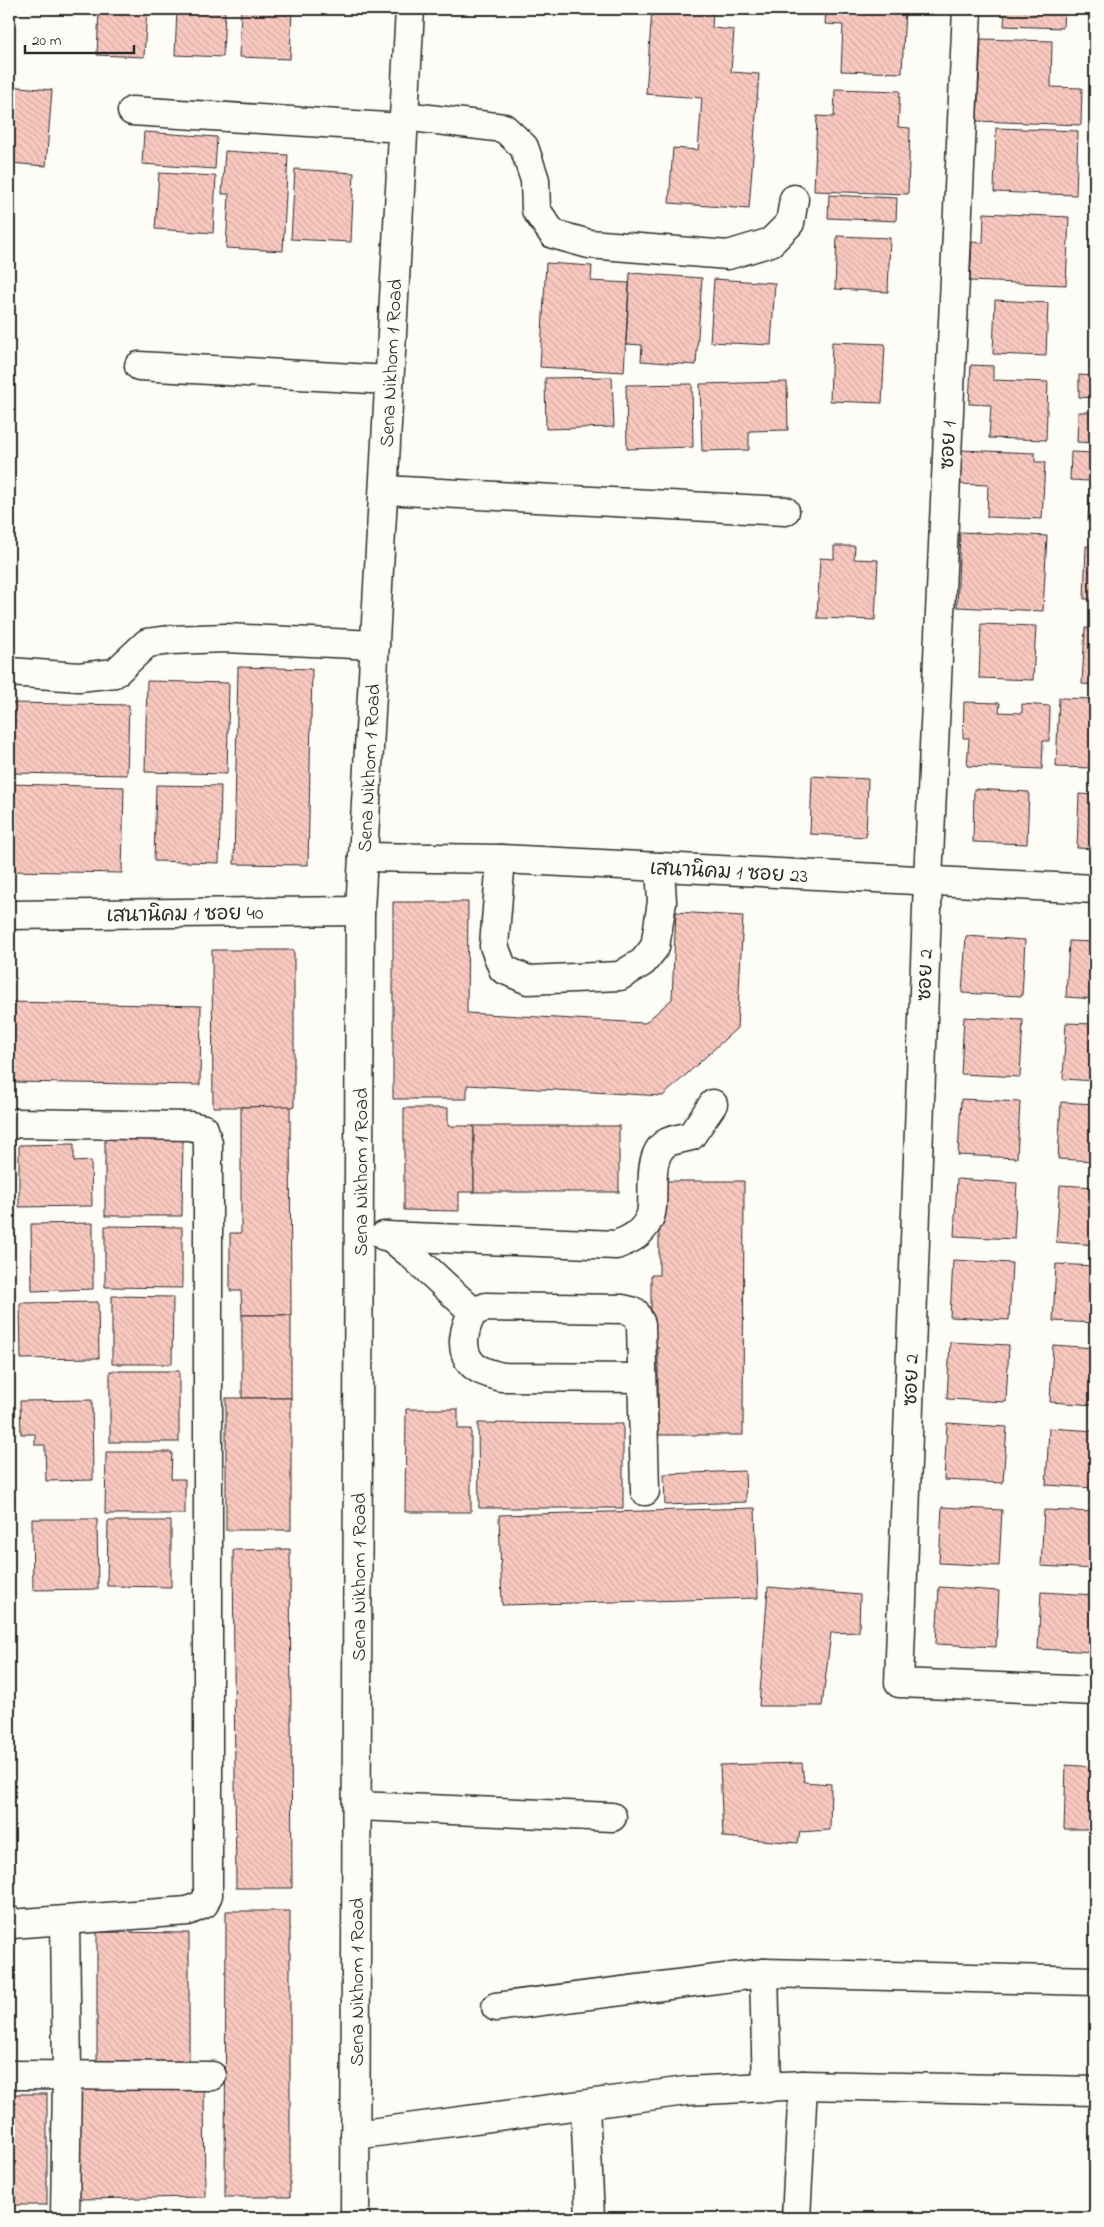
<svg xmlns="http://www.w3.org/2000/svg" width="1104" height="2227" font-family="'Indie Flower','Playpen Sans Thai',sans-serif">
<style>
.building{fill:url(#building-back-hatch);stroke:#2b2b2b}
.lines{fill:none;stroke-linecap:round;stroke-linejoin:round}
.minor-casing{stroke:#2b2b2b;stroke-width:31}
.minor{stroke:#fdfcf7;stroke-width:28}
.labels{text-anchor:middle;stroke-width:4;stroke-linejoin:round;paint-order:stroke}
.street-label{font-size:20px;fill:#2b2b2b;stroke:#fdfcf7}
</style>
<defs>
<pattern id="building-back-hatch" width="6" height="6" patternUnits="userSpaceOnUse" patternTransform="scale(1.25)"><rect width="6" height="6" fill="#f9c9c0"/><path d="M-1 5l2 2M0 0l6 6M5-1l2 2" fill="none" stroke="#d6ada5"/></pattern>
</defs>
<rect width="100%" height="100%" fill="#fdfcf7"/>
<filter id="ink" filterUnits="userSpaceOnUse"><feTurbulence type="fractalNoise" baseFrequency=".02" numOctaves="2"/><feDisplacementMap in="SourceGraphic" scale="10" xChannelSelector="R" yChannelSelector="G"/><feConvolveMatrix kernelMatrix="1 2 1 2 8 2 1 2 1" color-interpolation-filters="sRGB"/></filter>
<g filter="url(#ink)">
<g class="building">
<polygon points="99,9 147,9 144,57 97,55"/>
<polygon points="177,9 225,9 223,57 175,55"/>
<polygon points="241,9 292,9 290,59 239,57"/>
<polygon points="652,9 713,9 712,28 734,30 731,72 759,74 749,209 669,203 673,148 698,150 702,98 646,94"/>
<polygon points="826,9 905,9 902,73 841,71 843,25 825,24"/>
<polygon points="1005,9 1064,9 1063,28 1004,26"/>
<polygon points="981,39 1052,41 1051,87 1082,88 1081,125 977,121"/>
<polygon points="9,86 52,90 46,166 9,163"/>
<polygon points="835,89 900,91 898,127 910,128 908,194 814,191 817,116 834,117"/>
<polygon points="996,128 1078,131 1076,195 994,192"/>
<polygon points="144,132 217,137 215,169 142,164"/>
<polygon points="225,151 288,155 283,251 226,248 229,194 222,194"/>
<polygon points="295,169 354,173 351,242 291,239"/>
<polygon points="159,173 216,176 213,233 155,229"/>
<polygon points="829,195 897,198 896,221 828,218"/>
<polygon points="984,213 1069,217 1066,285 970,281 972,242 983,243"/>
<polygon points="837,236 890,238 888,292 835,289"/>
<polygon points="546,263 592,266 591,281 629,283 624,372 540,367"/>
<polygon points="630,273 702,278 696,365 641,361 642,345 626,344"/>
<polygon points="714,279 775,283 771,345 710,342"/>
<polygon points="995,300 1048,303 1046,356 993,354"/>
<polygon points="832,342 885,344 882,403 830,401"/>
<polygon points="971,365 993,366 993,380 1048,382 1046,440 989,438 991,405 969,404"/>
<polygon points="1079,375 1095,376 1095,443 1077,442 1078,412 1093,412 1094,398 1079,397"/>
<polygon points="612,377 614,427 546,429 545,378"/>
<polygon points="787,382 788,430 749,431 749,450 702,451 700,384"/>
<polygon points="692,384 693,447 627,449 626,385"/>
<polygon points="960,450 1035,453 1035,462 1045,462 1042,519 987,517 988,485 958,484"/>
<polygon points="1071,452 1095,453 1095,522 1088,521 1090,481 1070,480"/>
<polygon points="960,532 1047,536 1043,611 957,607"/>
<polygon points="834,546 855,546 854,559 878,560 875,620 817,618 820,558 834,559"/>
<polygon points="1086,546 1095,546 1095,599 1084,599"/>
<polygon points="981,624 1036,626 1033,680 979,678"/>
<polygon points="1085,628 1095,629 1095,685 1082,684"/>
<polygon points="238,667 312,669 308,865 234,864"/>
<polygon points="147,681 229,683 227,774 145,772"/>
<polygon points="1059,698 1095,699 1095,768 1056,767"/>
<polygon points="964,702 1000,703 999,712 1022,713 1022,704 1050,706 1049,741 1043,741 1042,769 967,766 969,738 963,738"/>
<polygon points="9,703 129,705 127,775 9,773"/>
<polygon points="812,776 868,779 866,837 810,834"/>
<polygon points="9,784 124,787 122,873 9,871"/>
<polygon points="156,785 221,786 219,863 154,861"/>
<polygon points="974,789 1029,792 1027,844 973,842"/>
<polygon points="1079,794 1095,795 1095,849 1077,848"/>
<polygon points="393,902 468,902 467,1013 645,1023 672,999 676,912 743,916 737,1028 663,1096 467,1085 467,1099 393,1099"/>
<polygon points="966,936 1025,940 1022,996 962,993"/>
<polygon points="1069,941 1095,942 1095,999 1066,997"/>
<polygon points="212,950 294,950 294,1107 213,1107"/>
<polygon points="9,1002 201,1006 200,1085 9,1082"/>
<polygon points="964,1017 1023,1020 1020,1077 961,1074"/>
<polygon points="1066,1023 1095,1024 1095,1081 1063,1079"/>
<polygon points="961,1099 1020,1102 1017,1158 958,1155"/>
<polygon points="1061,1102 1095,1104 1095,1161 1058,1159"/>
<polygon points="290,1106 291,1315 242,1315 241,1291 230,1291 230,1233 241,1233 241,1107"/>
<polygon points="404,1108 448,1108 448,1126 474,1126 474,1192 459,1192 459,1211 404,1210"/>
<rect x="474" y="1126" width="145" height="66"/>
<polygon points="105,1136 183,1136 182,1216 105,1216"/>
<polygon points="74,1144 74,1162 91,1161 92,1206 19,1207 19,1145"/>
<polygon points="957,1179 1017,1183 1014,1239 954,1236"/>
<polygon points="659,1181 744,1181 743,1435 658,1435 658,1347 651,1346 651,1275 659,1275"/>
<polygon points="1060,1185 1095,1187 1095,1245 1056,1242"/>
<polygon points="93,1223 93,1289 32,1291 31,1224"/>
<polygon points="105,1226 182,1227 182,1288 105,1287"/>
<polygon points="953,1260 1012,1263 1009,1320 950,1317"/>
<polygon points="1056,1264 1095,1266 1095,1323 1053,1321"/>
<polygon points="112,1296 173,1297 172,1364 112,1364"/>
<polygon points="98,1302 99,1358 21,1359 20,1303"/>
<rect x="242" y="1315" width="49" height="83"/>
<polygon points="950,1342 1009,1345 1006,1402 947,1399"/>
<polygon points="1053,1345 1095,1348 1095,1405 1050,1402"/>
<rect x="110" y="1371" width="69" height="71"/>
<rect x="226" y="1398" width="65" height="132"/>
<polygon points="92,1400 93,1480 46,1481 45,1445 35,1445 35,1434 21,1434 20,1401"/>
<polygon points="406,1409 458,1409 458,1429 471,1429 471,1512 405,1512"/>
<polygon points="478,1423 623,1424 623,1508 479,1508"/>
<polygon points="947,1423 1007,1427 1003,1483 944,1480"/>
<polygon points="1049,1428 1095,1431 1095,1488 1046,1485"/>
<polygon points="106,1452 172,1452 171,1479 185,1479 185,1514 105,1514"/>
<polygon points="745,1471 746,1502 665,1505 664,1474"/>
<polygon points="942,1507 1002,1510 999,1566 939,1563"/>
<polygon points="755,1508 758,1598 502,1605 499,1515"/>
<polygon points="1044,1510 1095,1512 1095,1569 1041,1566"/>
<polygon points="32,1519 97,1519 98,1589 33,1590"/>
<polygon points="108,1521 171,1521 171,1587 107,1586"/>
<polygon points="290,1549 292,1888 236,1888 233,1550"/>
<polygon points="768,1587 860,1595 859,1632 831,1633 822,1706 759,1706"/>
<polygon points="939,1587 999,1591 996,1647 936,1644"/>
<polygon points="1041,1592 1095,1595 1095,1652 1038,1649"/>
<polygon points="802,1763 804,1782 831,1784 830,1830 800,1832 798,1843 723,1837 720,1765"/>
<polygon points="1066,1765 1095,1767 1095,1829 1064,1829"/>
<polygon points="226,1911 290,1911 290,2197 225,2197"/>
<polygon points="97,1932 189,1933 189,2063 97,2062"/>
<polygon points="204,2086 205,2197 78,2199 76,2088"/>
<rect x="9" y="2094" width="38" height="111"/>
</g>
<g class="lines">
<g class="minor-casing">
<g id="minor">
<polyline points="967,9 928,881 899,1683 1095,1691"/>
<polyline points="132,111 403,128"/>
<polyline points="404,116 504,128 524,147 535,180 536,210 553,234 589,244 728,255 771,242 790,223 794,199"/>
<polyline points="139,366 389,380"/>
<polyline points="384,490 785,511"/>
<polyline points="9,672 79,677 115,673 147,643 171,640 226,638 375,645"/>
<polyline points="363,857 501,859 1095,889"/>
<polyline points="501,859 494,946 503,969 528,980 620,976 643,962 655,947 662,902 660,867"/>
<polyline points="9,915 360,911"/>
<polyline points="9,1126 17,1123 190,1126 204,1129 208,1143 208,1895 204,1904 188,1911 24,1923 13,1924 9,1920"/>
<path d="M 384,1236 L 616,1245 C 630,1240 642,1234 649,1219 C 658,1203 643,1155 668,1142 C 675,1139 684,1138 691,1136 L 713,1104"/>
<polyline points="389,1236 412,1255 473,1312 486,1307 623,1309 635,1312 641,1324 645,1491"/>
<path d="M 473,1312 C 465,1326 458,1349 472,1364 C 478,1371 492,1374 501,1377 L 641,1378"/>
<polyline points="357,1806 612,1817"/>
<polyline points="764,1973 767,2088"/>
<polyline points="496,2007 764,1973 1095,1981"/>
<polyline points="9,2075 212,2076"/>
<polyline points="585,2105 590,2218"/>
<polyline points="355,2135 686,2091 803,2085 1095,2091"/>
<polyline points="65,2218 67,2075 65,1921"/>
<polyline points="355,2218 360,911 410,9"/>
<polyline points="796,2218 803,2085"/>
</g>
</g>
<use href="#minor" class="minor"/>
</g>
</g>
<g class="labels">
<g class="street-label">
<text transform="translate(390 363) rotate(-87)" y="7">Sena Nikhom 1 Road</text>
<text transform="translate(947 445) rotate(-87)" y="7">ซอย 1</text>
<text transform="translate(368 768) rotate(-87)" y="7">Sena Nikhom 1 Road</text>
<text transform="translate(729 871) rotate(3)" y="7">เสนานิคม 1 ซอย 23</text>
<text transform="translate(185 913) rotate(-1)" y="7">เสนานิคม 1 ซอย 40</text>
<text transform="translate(924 975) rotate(-88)" y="7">ซอย 2</text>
<text transform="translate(360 1172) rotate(-90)" y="7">Sena Nikhom 1 Road</text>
<text transform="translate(910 1380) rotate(-88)" y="7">ซอย 2</text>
<text transform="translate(358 1577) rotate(-90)" y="7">Sena Nikhom 1 Road</text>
<text transform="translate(356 1982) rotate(-90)" y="7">Sena Nikhom 1 Road</text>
</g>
</g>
<rect width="1104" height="2227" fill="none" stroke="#fdfcf7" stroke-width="30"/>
<rect x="15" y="15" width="1074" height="2197" fill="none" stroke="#2b2b2b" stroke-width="2" filter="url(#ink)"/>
<path d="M25 45v8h109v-8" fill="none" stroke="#2b2b2b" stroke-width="2.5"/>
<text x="32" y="45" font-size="15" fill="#2b2b2b" stroke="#fdfcf7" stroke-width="4" paint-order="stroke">20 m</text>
</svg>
